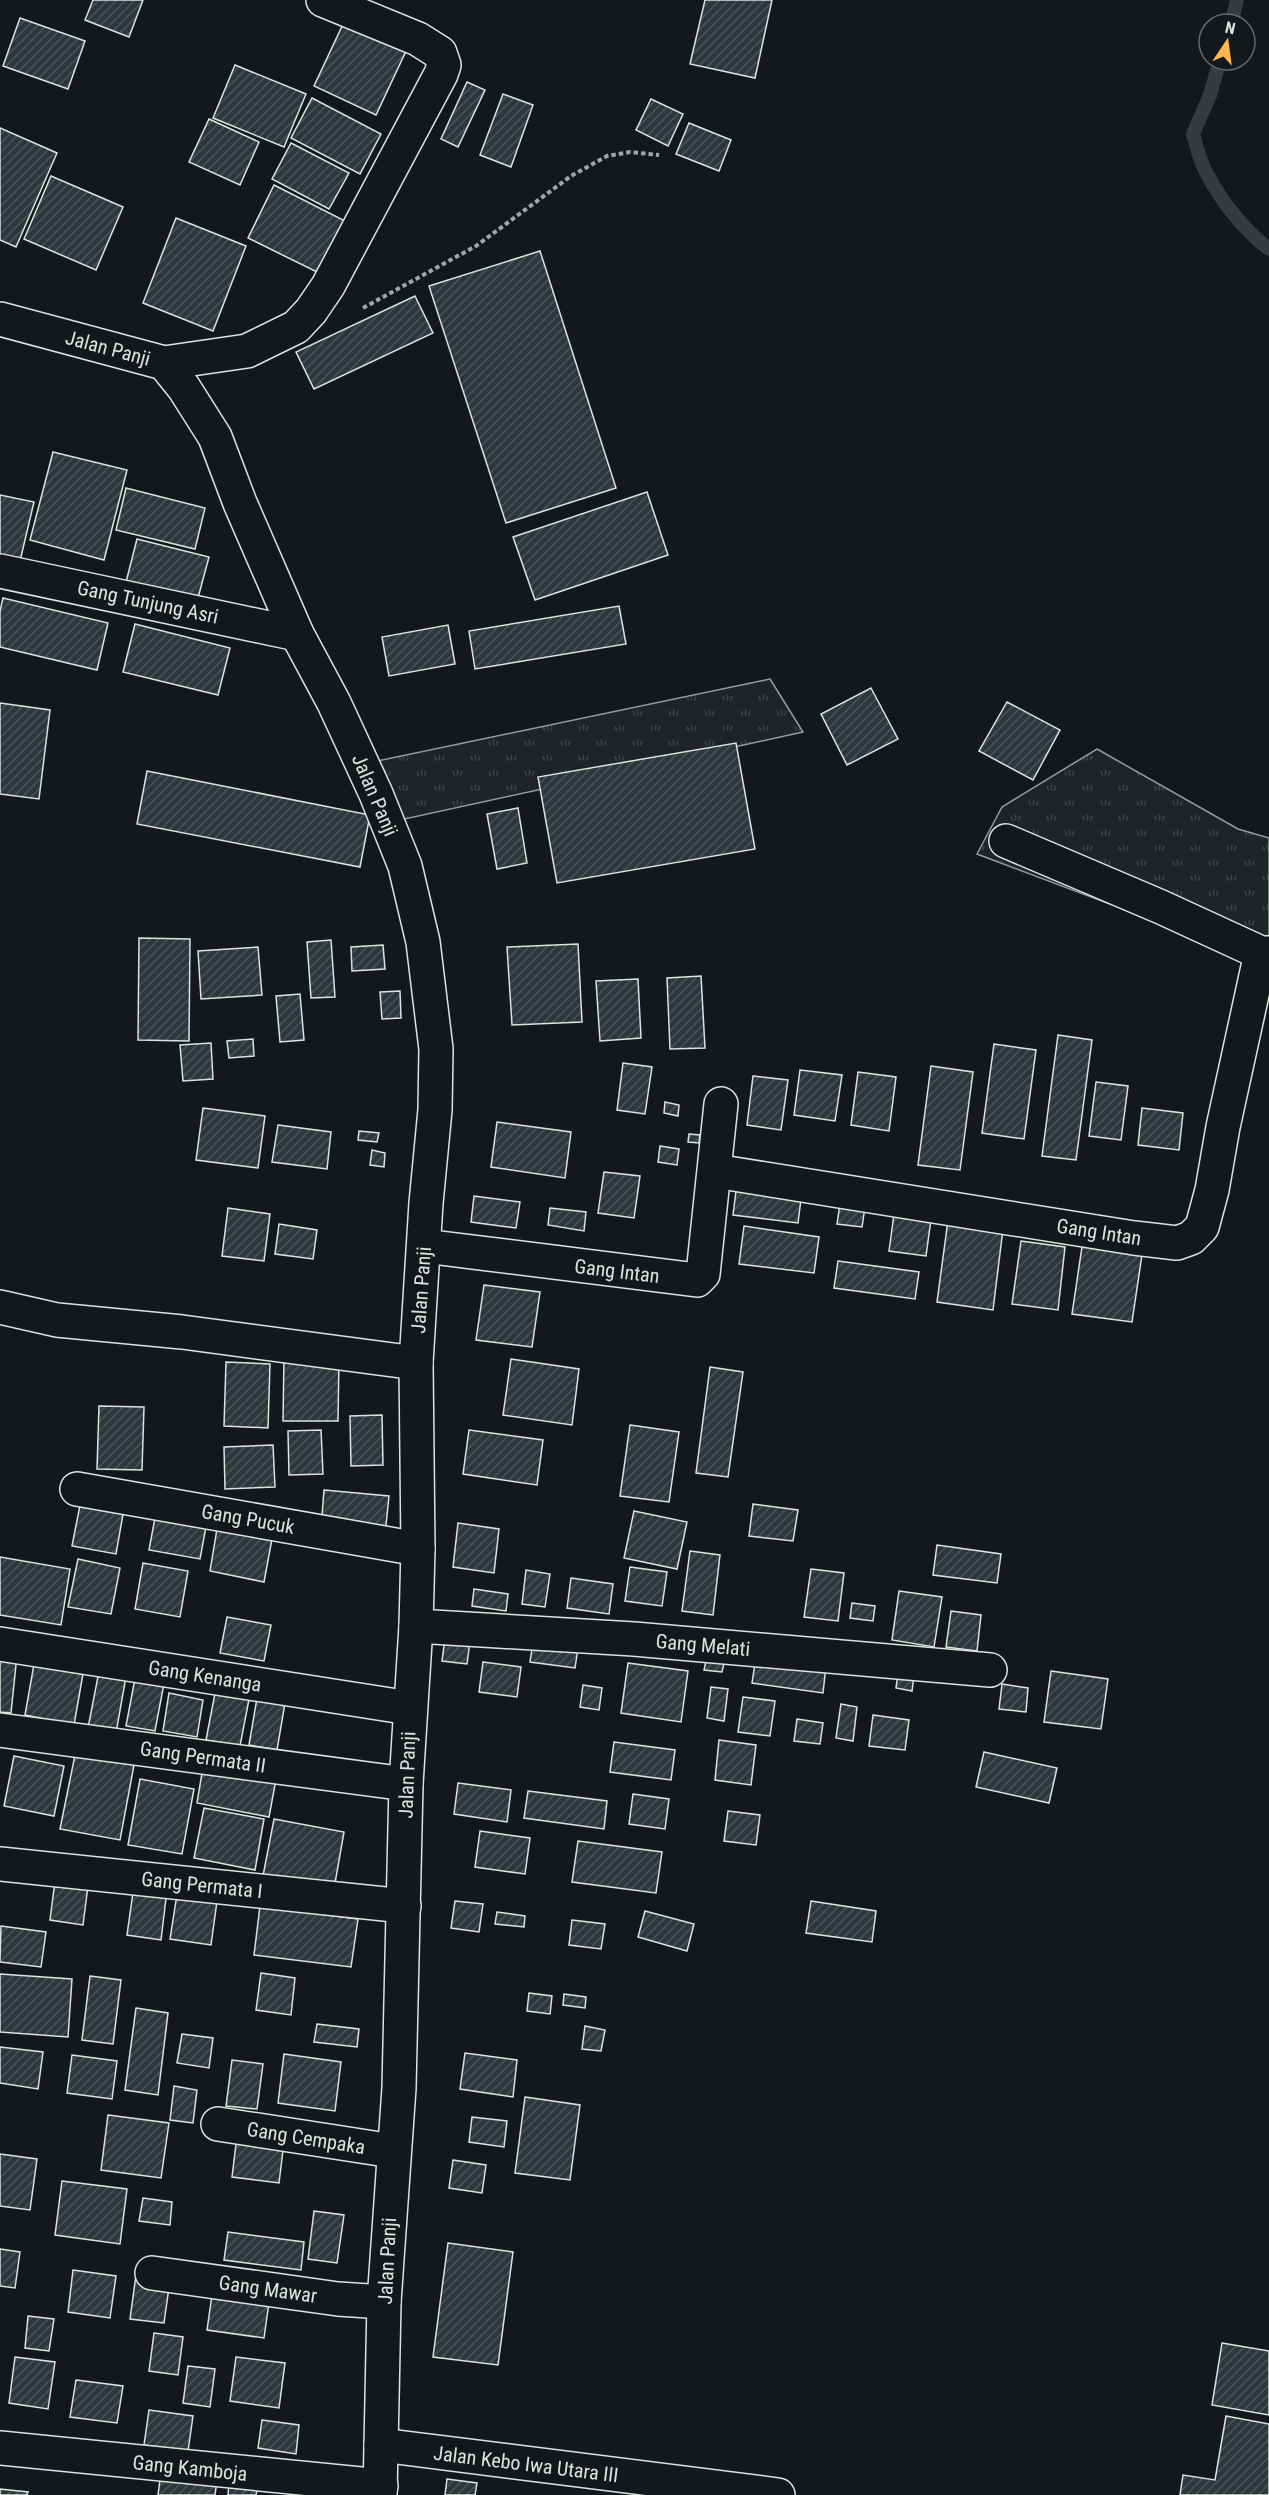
<svg xmlns="http://www.w3.org/2000/svg" width="1269" height="2495" font-family="'Roboto Condensed',sans-serif">
<style>
.grass{fill:url(#grass-tufts);stroke:#939e99;stroke-width:1.5}
.lines{fill:none;stroke-linecap:round;stroke-linejoin:round}
.stream{stroke:#363b3e;stroke-width:14}
.building{fill:url(#building-hatch);stroke:#d8e6dc;stroke-width:1.5}
.minor-casing{stroke:#d8e6dc;stroke-width:36}
.path{stroke:#9da8a2;stroke-width:4;stroke-dasharray:4.5 3;stroke-linecap:butt}
.minor{stroke:#14181c;stroke-width:33}
.labels{text-anchor:middle;stroke-width:4.5;stroke-linejoin:round;paint-order:stroke}
.street-label{font-size:20px;fill:#d8e6dc;stroke:#14181c}
</style>
<defs>
<pattern id="grass-tufts" width="24" height="20" patternUnits="userSpaceOnUse" patternTransform="scale(1.5)"><rect width="24" height="20" fill="#202428"/><path d="M3 7l-1-3M5 7V3M7 7l1-3M15 17l-1-3M17 17v-4M19 17l1-3" fill="none" stroke="#404447"/></pattern>
<pattern id="building-hatch" width="6" height="6" patternUnits="userSpaceOnUse" patternTransform="scale(1.5)"><rect width="6" height="6" fill="#2c363c"/><path d="M-1 1l2-2M0 6l6-6M5 7l2-2" fill="none" stroke="#4a5358"/></pattern>
</defs>
<rect width="100%" height="100%" fill="#14181c"/>
<g class="grass">
<polygon points="770,679 803,732 400,820 363,764"/>
<polygon points="1097,749 1238,829 1269,838 1269,964 977,854 1002,807"/>
</g>
<g class="lines">
<g class="stream">
<polyline points="1231,24 1237,0"/>
<path d="M 1220,60 L 1210,95 L 1193,134 C 1197,147 1200,162 1207,174 C 1221,201 1244,230 1269,249"/>
</g>
</g>
<g class="building">
<polygon points="93,0 143,0 129,37 85,20"/>
<polygon points="705,0 772,0 755,78 690,64"/>
<polygon points="20,18 85,41 68,89 3,66"/>
<polygon points="344,22 406,51 376,115 314,86"/>
<polygon points="235,65 306,94 284,147 213,118"/>
<polygon points="467,82 485,90 458,147 441,139"/>
<polygon points="503,94 533,105 511,167 480,155"/>
<polygon points="312,98 381,134 360,174 291,138"/>
<polygon points="651,99 683,114 668,146 636,130"/>
<polygon points="209,119 259,142 240,185 189,162"/>
<polygon points="689,123 731,140 719,171 676,154"/>
<polygon points="0,128 57,153 16,247 0,240"/>
<polygon points="291,143 349,173 329,209 272,179"/>
<polygon points="51,176 123,207 96,270 24,239"/>
<polygon points="274,185 347,222 321,274 248,238"/>
<polygon points="176,218 246,246 213,331 143,303"/>
<polygon points="540,251 616,488 506,523 429,286"/>
<polygon points="415,296 433,333 314,389 296,352"/>
<polygon points="53,452 127,470 104,560 30,540"/>
<polygon points="126,488 205,508 195,549 116,530"/>
<polygon points="647,492 668,555 535,600 513,537"/>
<polygon points="0,495 34,502 20,561 0,556"/>
<polygon points="137,539 209,557 195,609 124,590"/>
<polygon points="3,598 108,623 97,670 0,647 0,611"/>
<polygon points="619,606 626,644 475,669 469,631"/>
<polygon points="135,624 230,648 218,695 123,672"/>
<polygon points="448,625 455,664 389,676 382,637"/>
<polygon points="871,688 898,739 847,765 821,714"/>
<polygon points="1007,702 1060,730 1033,780 979,751"/>
<polygon points="0,703 50,710 39,799 0,794"/>
<polygon points="736,743 755,849 557,883 538,777"/>
<polygon points="147,771 370,815 360,867 137,824"/>
<polygon points="518,808 527,863 497,869 487,814"/>
<polygon points="139,938 190,939 189,1041 138,1040"/>
<polygon points="331,940 335,997 311,998 307,942"/>
<polygon points="578,944 582,1022 512,1025 507,947"/>
<polygon points="383,945 385,969 352,971 351,947"/>
<polygon points="258,947 262,995 201,999 198,951"/>
<polygon points="701,976 705,1048 670,1049 667,978"/>
<polygon points="638,979 641,1038 600,1041 596,981"/>
<polygon points="400,991 401,1018 382,1019 380,992"/>
<polygon points="300,994 304,1040 280,1042 276,996"/>
<polygon points="1058,1035 1092,1040 1076,1160 1042,1156"/>
<polygon points="253,1039 254,1056 229,1058 227,1041"/>
<polygon points="211,1043 213,1079 183,1081 180,1045"/>
<polygon points="994,1044 1036,1050 1024,1139 982,1133"/>
<polygon points="623,1063 652,1067 645,1114 617,1110"/>
<polygon points="931,1066 973,1072 960,1170 918,1165"/>
<polygon points="800,1070 842,1075 835,1121 794,1115"/>
<polygon points="858,1072 896,1077 889,1131 851,1125"/>
<polygon points="753,1076 788,1080 781,1130 747,1125"/>
<polygon points="1096,1082 1128,1086 1121,1140 1089,1136"/>
<polygon points="665,1102 679,1105 678,1116 664,1113"/>
<polygon points="203,1108 265,1116 258,1168 196,1160"/>
<polygon points="1142,1108 1183,1113 1179,1150 1138,1145"/>
<polygon points="497,1122 571,1132 565,1178 491,1167"/>
<polygon points="278,1125 331,1132 327,1169 272,1162"/>
<polygon points="359,1131 379,1133 377,1142 358,1140"/>
<polygon points="689,1134 700,1135 699,1143 688,1142"/>
<polygon points="660,1146 679,1149 677,1165 658,1162"/>
<polygon points="372,1150 385,1153 384,1167 370,1165"/>
<polygon points="604,1172 640,1176 634,1218 598,1213"/>
<polygon points="737,1183 802,1191 798,1223 733,1215"/>
<polygon points="474,1196 520,1202 516,1228 471,1222"/>
<polygon points="841,1197 866,1200 862,1227 837,1224"/>
<polygon points="895,1207 932,1212 926,1256 889,1251"/>
<polygon points="228,1208 270,1214 264,1261 222,1256"/>
<polygon points="550,1208 586,1212 584,1231 548,1225"/>
<polygon points="949,1213 1004,1221 993,1310 937,1302"/>
<polygon points="279,1224 317,1230 313,1259 275,1254"/>
<polygon points="744,1226 819,1237 814,1273 739,1264"/>
<polygon points="1083,1240 1143,1248 1132,1322 1072,1314"/>
<polygon points="1021,1241 1065,1247 1058,1310 1012,1304"/>
<polygon points="838,1261 919,1272 915,1299 834,1288"/>
<polygon points="484,1285 540,1292 532,1347 476,1340"/>
<polygon points="284,1357 339,1358 338,1421 283,1421"/>
<polygon points="511,1359 579,1369 572,1425 503,1415"/>
<polygon points="226,1362 270,1364 268,1428 224,1426"/>
<polygon points="710,1367 743,1372 728,1477 696,1473"/>
<polygon points="99,1406 144,1407 142,1470 97,1469"/>
<polygon points="382,1415 383,1465 351,1466 350,1416"/>
<polygon points="630,1425 679,1432 669,1502 620,1496"/>
<polygon points="321,1430 323,1474 289,1475 288,1431"/>
<polygon points="469,1430 543,1440 537,1485 463,1474"/>
<polygon points="273,1445 275,1487 225,1489 224,1447"/>
<polygon points="324,1490 389,1496 385,1535 321,1529"/>
<polygon points="82,1495 125,1503 116,1554 72,1546"/>
<polygon points="753,1504 798,1510 793,1541 749,1536"/>
<polygon points="157,1507 208,1516 200,1559 149,1550"/>
<polygon points="634,1511 687,1522 677,1569 624,1558"/>
<polygon points="219,1517 274,1528 264,1582 210,1571"/>
<polygon points="458,1523 499,1529 494,1573 453,1567"/>
<polygon points="937,1545 1001,1554 997,1583 933,1575"/>
<polygon points="690,1551 720,1555 713,1615 682,1611"/>
<polygon points="0,1557 70,1569 61,1625 0,1615"/>
<polygon points="78,1559 120,1568 111,1614 68,1607"/>
<polygon points="143,1563 188,1571 180,1617 135,1609"/>
<polygon points="630,1567 667,1572 662,1606 625,1601"/>
<polygon points="811,1569 844,1573 838,1621 804,1617"/>
<polygon points="526,1570 550,1574 545,1607 522,1604"/>
<polygon points="571,1578 613,1584 609,1614 567,1608"/>
<polygon points="474,1589 508,1594 506,1611 472,1606"/>
<polygon points="899,1591 942,1597 934,1647 892,1640"/>
<polygon points="852,1603 875,1606 873,1621 850,1618"/>
<polygon points="951,1611 981,1615 977,1651 946,1647"/>
<polygon points="227,1617 271,1625 264,1661 220,1653"/>
<polygon points="445,1638 470,1641 467,1664 442,1661"/>
<polygon points="533,1642 578,1648 575,1668 530,1662"/>
<polygon points="0,1653 17,1655 11,1713 0,1712"/>
<polygon points="36,1653 85,1662 74,1725 25,1715"/>
<polygon points="707,1656 725,1659 722,1672 704,1670"/>
<polygon points="756,1657 826,1666 823,1693 752,1683"/>
<polygon points="483,1662 521,1667 517,1697 479,1692"/>
<polygon points="628,1663 688,1671 681,1722 621,1713"/>
<polygon points="100,1666 127,1671 116,1733 88,1728"/>
<polygon points="1051,1671 1108,1679 1101,1729 1044,1722"/>
<polygon points="136,1673 165,1678 155,1731 126,1726"/>
<polygon points="898,1674 914,1676 912,1691 896,1688"/>
<polygon points="217,1683 251,1689 240,1746 206,1740"/>
<polygon points="1002,1684 1028,1688 1026,1712 999,1709"/>
<polygon points="583,1685 602,1688 599,1710 580,1707"/>
<polygon points="711,1687 728,1689 724,1721 707,1718"/>
<polygon points="169,1693 203,1700 197,1737 163,1731"/>
<polygon points="743,1697 775,1701 770,1736 738,1732"/>
<polygon points="257,1698 285,1703 277,1750 249,1745"/>
<polygon points="841,1704 857,1707 853,1741 836,1738"/>
<polygon points="873,1715 909,1720 905,1750 869,1746"/>
<polygon points="797,1719 823,1723 820,1744 794,1741"/>
<polygon points="719,1740 756,1745 751,1785 715,1780"/>
<polygon points="614,1742 675,1750 671,1780 610,1772"/>
<polygon points="984,1752 1057,1768 1049,1803 976,1787"/>
<polygon points="75,1755 134,1765 120,1840 60,1829"/>
<polygon points="14,1756 64,1766 54,1816 4,1806"/>
<polygon points="204,1761 277,1774 269,1817 197,1803"/>
<polygon points="140,1779 194,1789 182,1854 128,1845"/>
<polygon points="458,1783 511,1790 507,1822 454,1814"/>
<polygon points="528,1791 607,1801 604,1829 524,1818"/>
<polygon points="633,1794 669,1799 665,1829 629,1824"/>
<polygon points="204,1808 264,1819 255,1870 194,1858"/>
<polygon points="728,1811 760,1815 756,1845 724,1841"/>
<polygon points="274,1819 344,1832 334,1889 263,1876"/>
<polygon points="480,1831 530,1838 525,1874 475,1867"/>
<polygon points="578,1841 662,1852 656,1893 572,1882"/>
<polygon points="56,1873 89,1878 83,1925 50,1920"/>
<polygon points="134,1885 167,1890 161,1940 127,1935"/>
<polygon points="178,1888 218,1894 211,1945 170,1939"/>
<polygon points="455,1901 483,1904 479,1932 451,1928"/>
<polygon points="811,1901 876,1911 872,1942 806,1933"/>
<polygon points="260,1906 358,1919 351,1967 254,1955"/>
<polygon points="645,1911 694,1924 687,1951 638,1937"/>
<polygon points="497,1912 525,1916 524,1927 495,1924"/>
<polygon points="572,1920 605,1924 601,1949 569,1945"/>
<polygon points="1,1926 46,1932 41,1967 0,1962"/>
<polygon points="261,1973 295,1978 291,2015 256,2010"/>
<polygon points="0,1974 72,1979 68,2037 0,2032"/>
<polygon points="90,1976 121,1980 113,2044 82,2040"/>
<polygon points="529,1993 552,1996 550,2014 527,2011"/>
<polygon points="564,1994 586,1997 585,2008 563,2005"/>
<polygon points="136,2008 168,2013 158,2095 125,2090"/>
<polygon points="317,2024 359,2029 357,2047 314,2042"/>
<polygon points="585,2026 605,2030 601,2051 582,2049"/>
<polygon points="182,2034 213,2038 209,2068 177,2063"/>
<polygon points="0,2047 43,2052 38,2089 0,2083"/>
<polygon points="465,2053 517,2060 513,2097 460,2089"/>
<polygon points="284,2054 341,2062 335,2111 278,2103"/>
<polygon points="72,2055 117,2061 112,2099 67,2093"/>
<polygon points="232,2060 263,2064 257,2109 226,2106"/>
<polygon points="174,2086 197,2090 193,2123 170,2120"/>
<polygon points="525,2097 580,2105 570,2180 515,2173"/>
<polygon points="108,2115 169,2123 161,2178 101,2170"/>
<polygon points="472,2117 507,2121 504,2147 469,2142"/>
<polygon points="237,2136 284,2142 279,2183 232,2177"/>
<polygon points="0,2154 37,2159 30,2210 0,2206"/>
<polygon points="453,2160 486,2165 482,2193 449,2188"/>
<polygon points="62,2181 127,2189 120,2244 55,2235"/>
<polygon points="143,2198 172,2202 170,2225 139,2221"/>
<polygon points="314,2211 344,2215 337,2263 308,2259"/>
<polygon points="228,2232 304,2242 301,2270 224,2260"/>
<polygon points="448,2243 513,2252 498,2365 433,2357"/>
<polygon points="0,2249 20,2252 15,2288 0,2286"/>
<polygon points="73,2270 116,2276 110,2318 68,2312"/>
<polygon points="136,2275 170,2280 164,2323 130,2319"/>
<polygon points="213,2288 270,2295 264,2338 207,2330"/>
<polygon points="28,2316 54,2319 49,2351 25,2348"/>
<polygon points="154,2333 183,2337 178,2375 149,2371"/>
<polygon points="1222,2343 1269,2351 1269,2415 1212,2405"/>
<polygon points="15,2357 55,2362 48,2409 9,2403"/>
<polygon points="236,2357 285,2363 279,2408 230,2401"/>
<polygon points="188,2366 215,2369 210,2407 183,2403"/>
<polygon points="76,2380 123,2386 117,2423 70,2417"/>
<polygon points="149,2410 193,2416 188,2451 144,2445"/>
<polygon points="1226,2416 1269,2424 1269,2495 1180,2495 1183,2475 1215,2480"/>
<polygon points="262,2420 299,2425 296,2454 258,2448"/>
<polygon points="161,2472 217,2480 215,2495 158,2495"/>
<polygon points="447,2479 477,2483 475,2495 445,2495"/>
<polygon points="229,2483 258,2486 256,2495 228,2495"/>
<polygon points="0,2489 28,2492 27,2495 0,2495"/>
</g>
<g class="lines">
<g class="minor-casing">
<g id="minor">
<polyline points="0,319 164,363 184,388 215,437 240,503 297,634 334,703 376,794 405,866 423,942 436,1049 435,1110 426,1203 416,1363 418,1549 416,1626 406,1784 399,2088 384,2302 380,2495"/>
<polyline points="164,363 247,351 296,327 311,311 328,286 441,74 444,65 440,53 418,39 323,0"/>
<polyline points="0,571 297,634"/>
<polyline points="1006,841 1161,907 1261,953 1269,953"/>
<polyline points="715,1171 1134,1238 1177,1243 1191,1238 1202,1227 1212,1190 1223,1127 1261,953"/>
<polyline points="424,1246 697,1280 703,1274 721,1104"/>
<polyline points="0,1307 57,1320 182,1332 416,1363"/>
<polyline points="77,1489 418,1549"/>
<polyline points="416,1626 634,1639 990,1670"/>
<polyline points="0,1644 410,1708"/>
<polyline points="0,1730 406,1784"/>
<polyline points="0,1864 404,1906"/>
<polyline points="218,2124 393,2151"/>
<polyline points="152,2273 338,2299 384,2302"/>
<polyline points="381,2445 778,2495"/>
<polyline points="0,2448 381,2486"/>
</g>
</g>
<polyline class="path" points="363,308 476,246 571,176 607,156 630,152 659,155"/>
<use href="#minor" class="minor"/>
</g>
<g class="labels">
<g class="street-label">
<text transform="translate(108 348) rotate(15)" y="7">Jalan Panji</text>
<text transform="translate(148 602) rotate(12)" y="7">Gang Tunjung Asri</text>
<text transform="translate(375 795) rotate(67)" y="7">Jalan Panji</text>
<text transform="translate(1099 1232) rotate(9)" y="7">Gang Intan</text>
<text transform="translate(617 1271) rotate(7)" y="7">Gang Intan</text>
<text transform="translate(421 1290) rotate(-86)" y="7">Jalan Panji</text>
<text transform="translate(248 1519) rotate(10)" y="7">Gang Pucuk</text>
<text transform="translate(703 1645) rotate(5)" y="7">Gang Melati</text>
<text transform="translate(205 1676) rotate(9)" y="7">Gang Kenanga</text>
<text transform="translate(203 1757) rotate(8)" y="7">Gang Permata II</text>
<text transform="translate(407 1775) rotate(-88)" y="7">Jalan Panji</text>
<text transform="translate(202 1885) rotate(6)" y="7">Gang Permata I</text>
<text transform="translate(306 2138) rotate(9)" y="7">Gang Cempaka</text>
<text transform="translate(387 2261) rotate(-87)" y="7">Jalan Panji</text>
<text transform="translate(268 2289) rotate(8)" y="7">Gang Mawar</text>
<text transform="translate(526 2464) rotate(7)" y="7">Jalan Kebo Iwa Utara III</text>
<text transform="translate(190 2468) rotate(6)" y="7">Gang Kamboja</text>
</g>
</g>
<g transform="translate(1227 42) rotate(13)"><circle r="28" fill="#14181c" stroke="#626a69" stroke-width="1.5"/>
<path d="M0-4.5L10 22L0 15L-10 22Z" fill="#ffb74d"/>
<text y="-9" font-size="16" font-weight="bold" text-anchor="middle" fill="#d8e6dc">N</text>
</g>
</svg>
